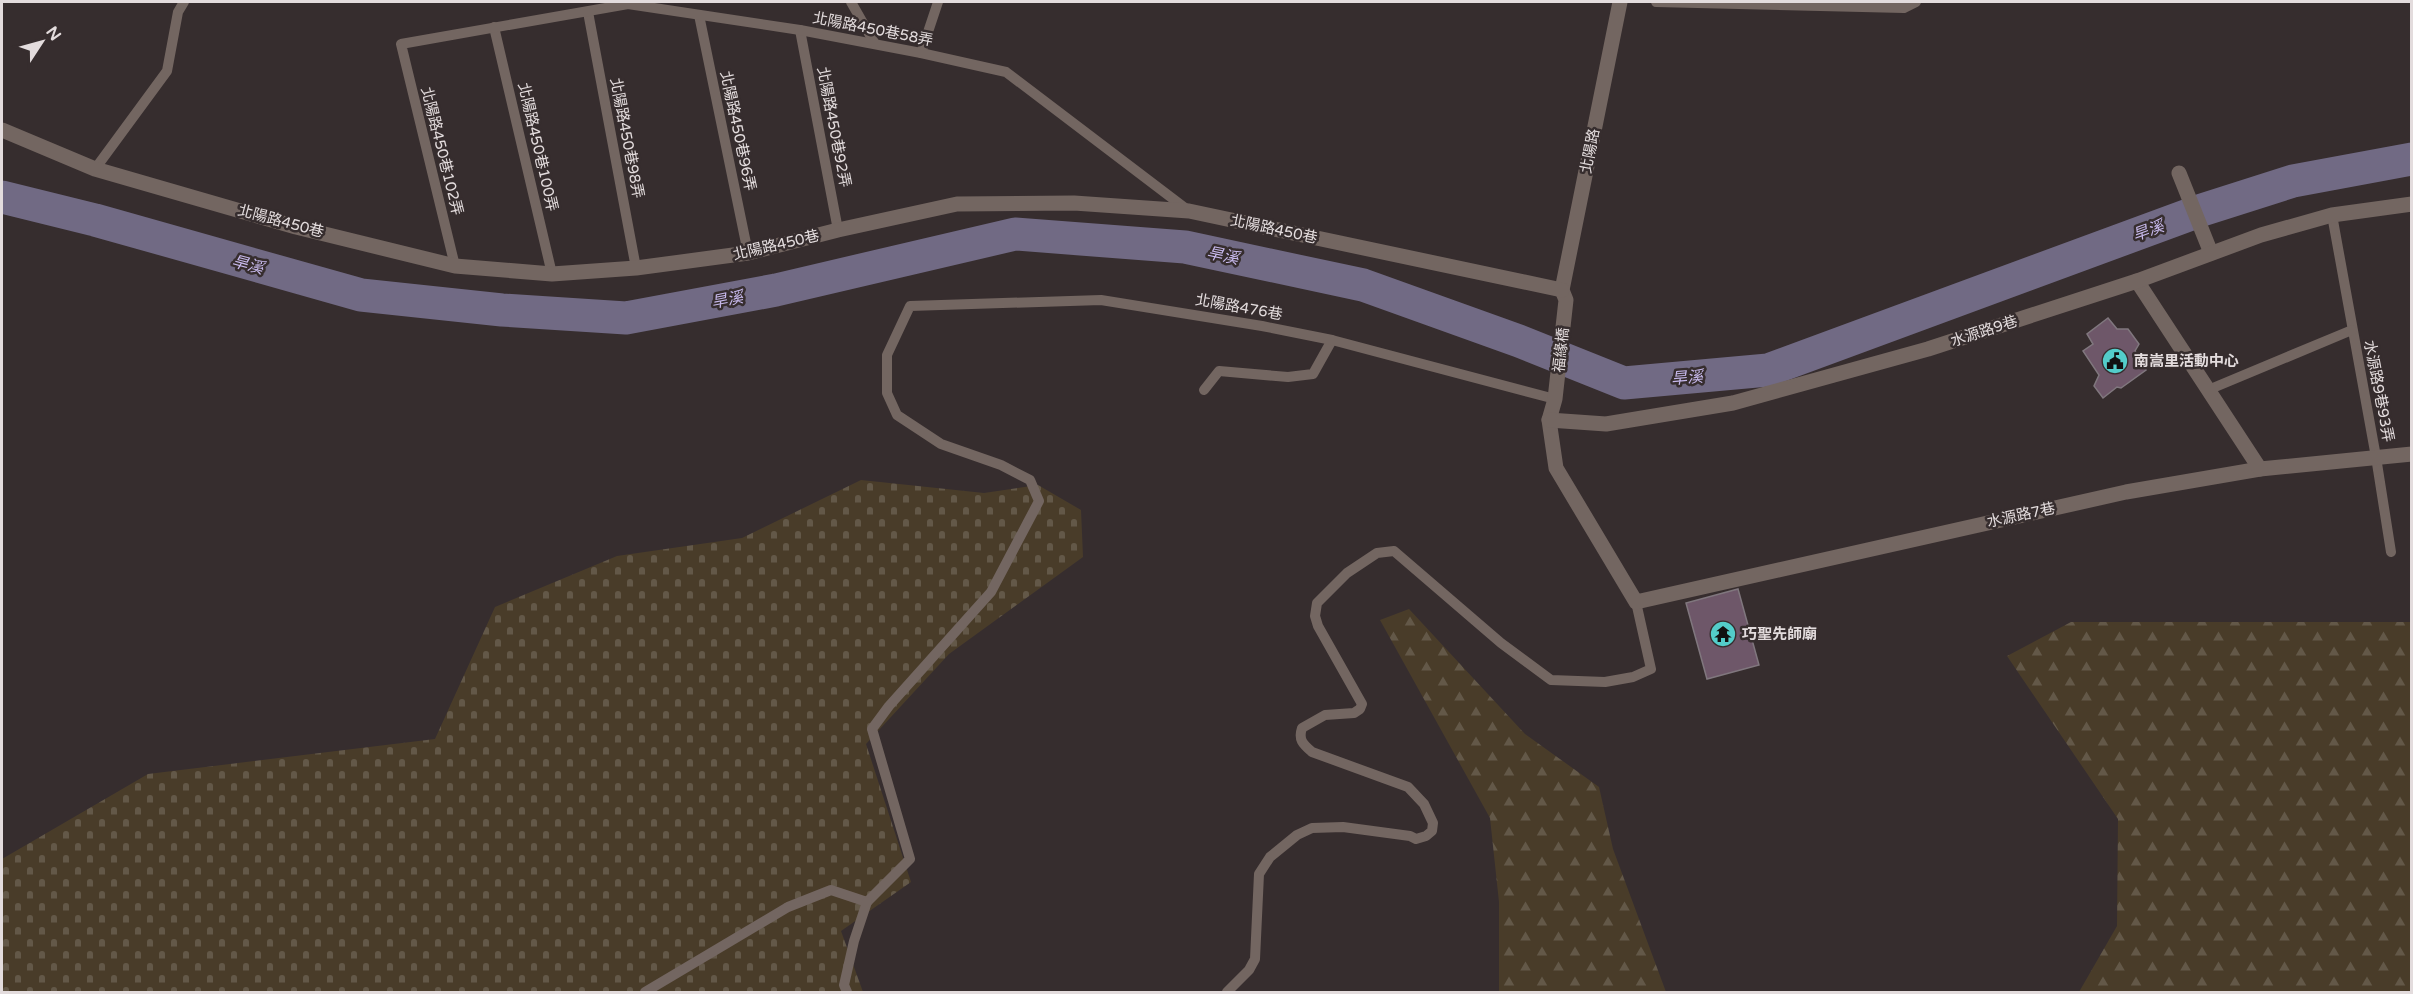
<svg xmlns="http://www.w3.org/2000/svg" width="2413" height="994" font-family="'Varela Round','Noto Sans TC',sans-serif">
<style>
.forest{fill:url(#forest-firs)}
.cemetery{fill:url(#cemetery-stones)}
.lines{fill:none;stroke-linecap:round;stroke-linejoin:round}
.river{stroke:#716a84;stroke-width:33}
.building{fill:#6e5769;stroke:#80777e;stroke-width:1.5}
.lane{stroke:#736661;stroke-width:10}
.street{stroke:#736661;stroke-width:15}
.labels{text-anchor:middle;stroke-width:5;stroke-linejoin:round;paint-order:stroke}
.street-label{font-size:15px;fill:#e3dcdd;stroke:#362d2e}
.poi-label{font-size:15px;font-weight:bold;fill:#e3dcdd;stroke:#362d2e;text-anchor:start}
.water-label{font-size:16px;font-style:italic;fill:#c7b9ec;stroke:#362d2e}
</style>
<defs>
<pattern id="forest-firs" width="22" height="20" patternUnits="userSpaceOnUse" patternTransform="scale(1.5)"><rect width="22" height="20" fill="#493c29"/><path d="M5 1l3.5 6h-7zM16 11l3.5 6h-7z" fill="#635848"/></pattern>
<pattern id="cemetery-stones" width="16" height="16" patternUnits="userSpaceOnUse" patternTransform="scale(1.5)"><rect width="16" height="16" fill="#493c29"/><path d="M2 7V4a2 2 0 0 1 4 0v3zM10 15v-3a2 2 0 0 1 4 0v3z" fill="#635848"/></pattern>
</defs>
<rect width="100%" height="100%" fill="#362d2e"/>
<g class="forest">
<polygon points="1409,609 1525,734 1599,787 1613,849 1666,992 1499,992 1499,902 1490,818 1380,620"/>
<polygon points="2071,622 2411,622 2411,992 2079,992 2117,926 2118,819 2007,656"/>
</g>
<polygon class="cemetery" points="861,480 984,493 1038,485 1081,510 1083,557 949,654 866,744 911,882 841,931 863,992 2,992 2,859 148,774 435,739 495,607 617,556 742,538"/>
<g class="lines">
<polyline class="river" points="2,197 95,220 361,295 502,310 626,318 776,290 1015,234 1185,247 1363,285 1519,341 1624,383 1768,370 2202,210 2293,181 2412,159"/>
</g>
<g class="building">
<polygon points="2108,318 2117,329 2128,329 2139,344 2135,351 2146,370 2121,388 2117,387 2103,398 2094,386 2099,375 2083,351 2093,344 2087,334"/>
<polygon points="1738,589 1759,665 1707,679 1686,603"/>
</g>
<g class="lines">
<g class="lane">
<polyline points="851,2 875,44"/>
<polyline points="1656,2 1904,8 1916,2"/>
<polyline points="588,12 636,268"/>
<polyline points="699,15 748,253"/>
<polyline points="494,27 552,274"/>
<polyline points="800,30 838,230"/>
<polyline points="921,53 938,2"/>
<polyline points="95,169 167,71 178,12 184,2"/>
<polyline points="2332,215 2376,457 2391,552"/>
<polyline points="455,266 401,44 628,4 800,30 921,53 1006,72 1189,211"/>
<polyline points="1204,390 1219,371 1288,377 1313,374 1332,340"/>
<polyline points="2208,390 2352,330"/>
<polyline points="645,992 788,907 831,890 867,902 910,859 872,729 889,706 991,592 1039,501 1030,480 1001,465 941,444 897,415 887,393 887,355 910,306 1101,300 1262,326 1332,340 1555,399"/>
<polyline points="847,992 844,985 854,941 867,902"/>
<path d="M 1227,992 L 1249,970 L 1255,959 L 1259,874 L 1270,857 L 1297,835 L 1312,828 L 1343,827 L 1410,836 L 1416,839 L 1426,836 L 1432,831 L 1433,823 L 1424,804 L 1408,787 L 1312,752 C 1303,744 1298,740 1302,728 L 1325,715 L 1354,713 L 1360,709 L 1362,704 L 1318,626 L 1315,616 L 1317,603 L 1347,573 L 1377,553 L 1394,551 L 1501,643 L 1551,680 L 1605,682 L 1633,677 L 1651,669 L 1636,602"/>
</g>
<g class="street">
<polyline points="1620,2 1562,290 1566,300 1555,399 1549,420 1556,468 1636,602 2126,492 2260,469 2412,454"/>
<polyline points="2,130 95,169 296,227 455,266 552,274 636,268 748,253 838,230 957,204 1074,203 1189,211 1562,290"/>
<polyline points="2179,173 2211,253"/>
<polyline points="2137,281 2260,469"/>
<polyline points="1549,420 1606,424 1733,403 1928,349 2137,281 2261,235 2332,215 2412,204"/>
</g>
</g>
<defs>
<g id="civic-disc" transform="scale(1.35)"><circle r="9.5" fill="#53cdca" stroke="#362d2e"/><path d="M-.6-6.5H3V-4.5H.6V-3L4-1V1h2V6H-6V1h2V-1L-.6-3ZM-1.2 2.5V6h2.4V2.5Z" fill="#111"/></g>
<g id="temple-disc" transform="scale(1.35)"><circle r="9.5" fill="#53cdca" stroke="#362d2e"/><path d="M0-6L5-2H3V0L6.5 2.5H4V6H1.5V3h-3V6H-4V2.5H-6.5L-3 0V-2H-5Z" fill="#111"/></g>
</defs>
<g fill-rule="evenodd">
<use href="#civic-disc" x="2115" y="361"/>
<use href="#temple-disc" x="1723" y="634"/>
</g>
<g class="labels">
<g class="street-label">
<text transform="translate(873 29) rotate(11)" y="5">北陽路450巷58弄</text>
<text transform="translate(834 127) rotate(79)" y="5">北陽路450巷92弄</text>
<text transform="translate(738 131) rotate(78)" y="5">北陽路450巷96弄</text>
<text transform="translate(627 138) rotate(79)" y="5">北陽路450巷98弄</text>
<text transform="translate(538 147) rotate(77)" y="5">北陽路450巷100弄</text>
<text transform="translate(442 151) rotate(76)" y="5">北陽路450巷102弄</text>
<text transform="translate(1590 151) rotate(-79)" y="5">北陽路</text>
<text transform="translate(281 221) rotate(15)" y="5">北陽路450巷</text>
<text transform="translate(1274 229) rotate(12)" y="5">北陽路450巷</text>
<text transform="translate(776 245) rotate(-13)" y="5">北陽路450巷</text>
<text transform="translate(1239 307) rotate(10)" y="5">北陽路476巷</text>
<text transform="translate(1984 331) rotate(-18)" y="5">水源路9巷</text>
<text transform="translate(1561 350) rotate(-84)" y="5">福緣橋</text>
<text transform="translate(2379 391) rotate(79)" y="5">水源路9巷93弄</text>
<text transform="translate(2021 515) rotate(-12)" y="5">水源路7巷</text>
</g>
<g class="poi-label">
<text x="2134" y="366">南嵩里活動中心</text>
<text x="1742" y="639">巧聖先師廟</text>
</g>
<g class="water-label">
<text transform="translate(2148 230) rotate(-20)" y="6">旱溪</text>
<text transform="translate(1223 255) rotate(12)" y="6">旱溪</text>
<text transform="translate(248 264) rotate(15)" y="6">旱溪</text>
<text transform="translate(727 299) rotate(-11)" y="6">旱溪</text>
<text transform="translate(1687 377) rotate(-5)" y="6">旱溪</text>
</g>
</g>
<rect width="2413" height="994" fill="none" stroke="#e3dcdd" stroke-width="6"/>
<g transform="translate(42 42) rotate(54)" stroke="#362d2e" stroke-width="4.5" paint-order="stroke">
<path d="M0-4.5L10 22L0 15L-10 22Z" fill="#e3dcdd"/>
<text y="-9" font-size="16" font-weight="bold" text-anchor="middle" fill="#e3dcdd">N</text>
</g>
</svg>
